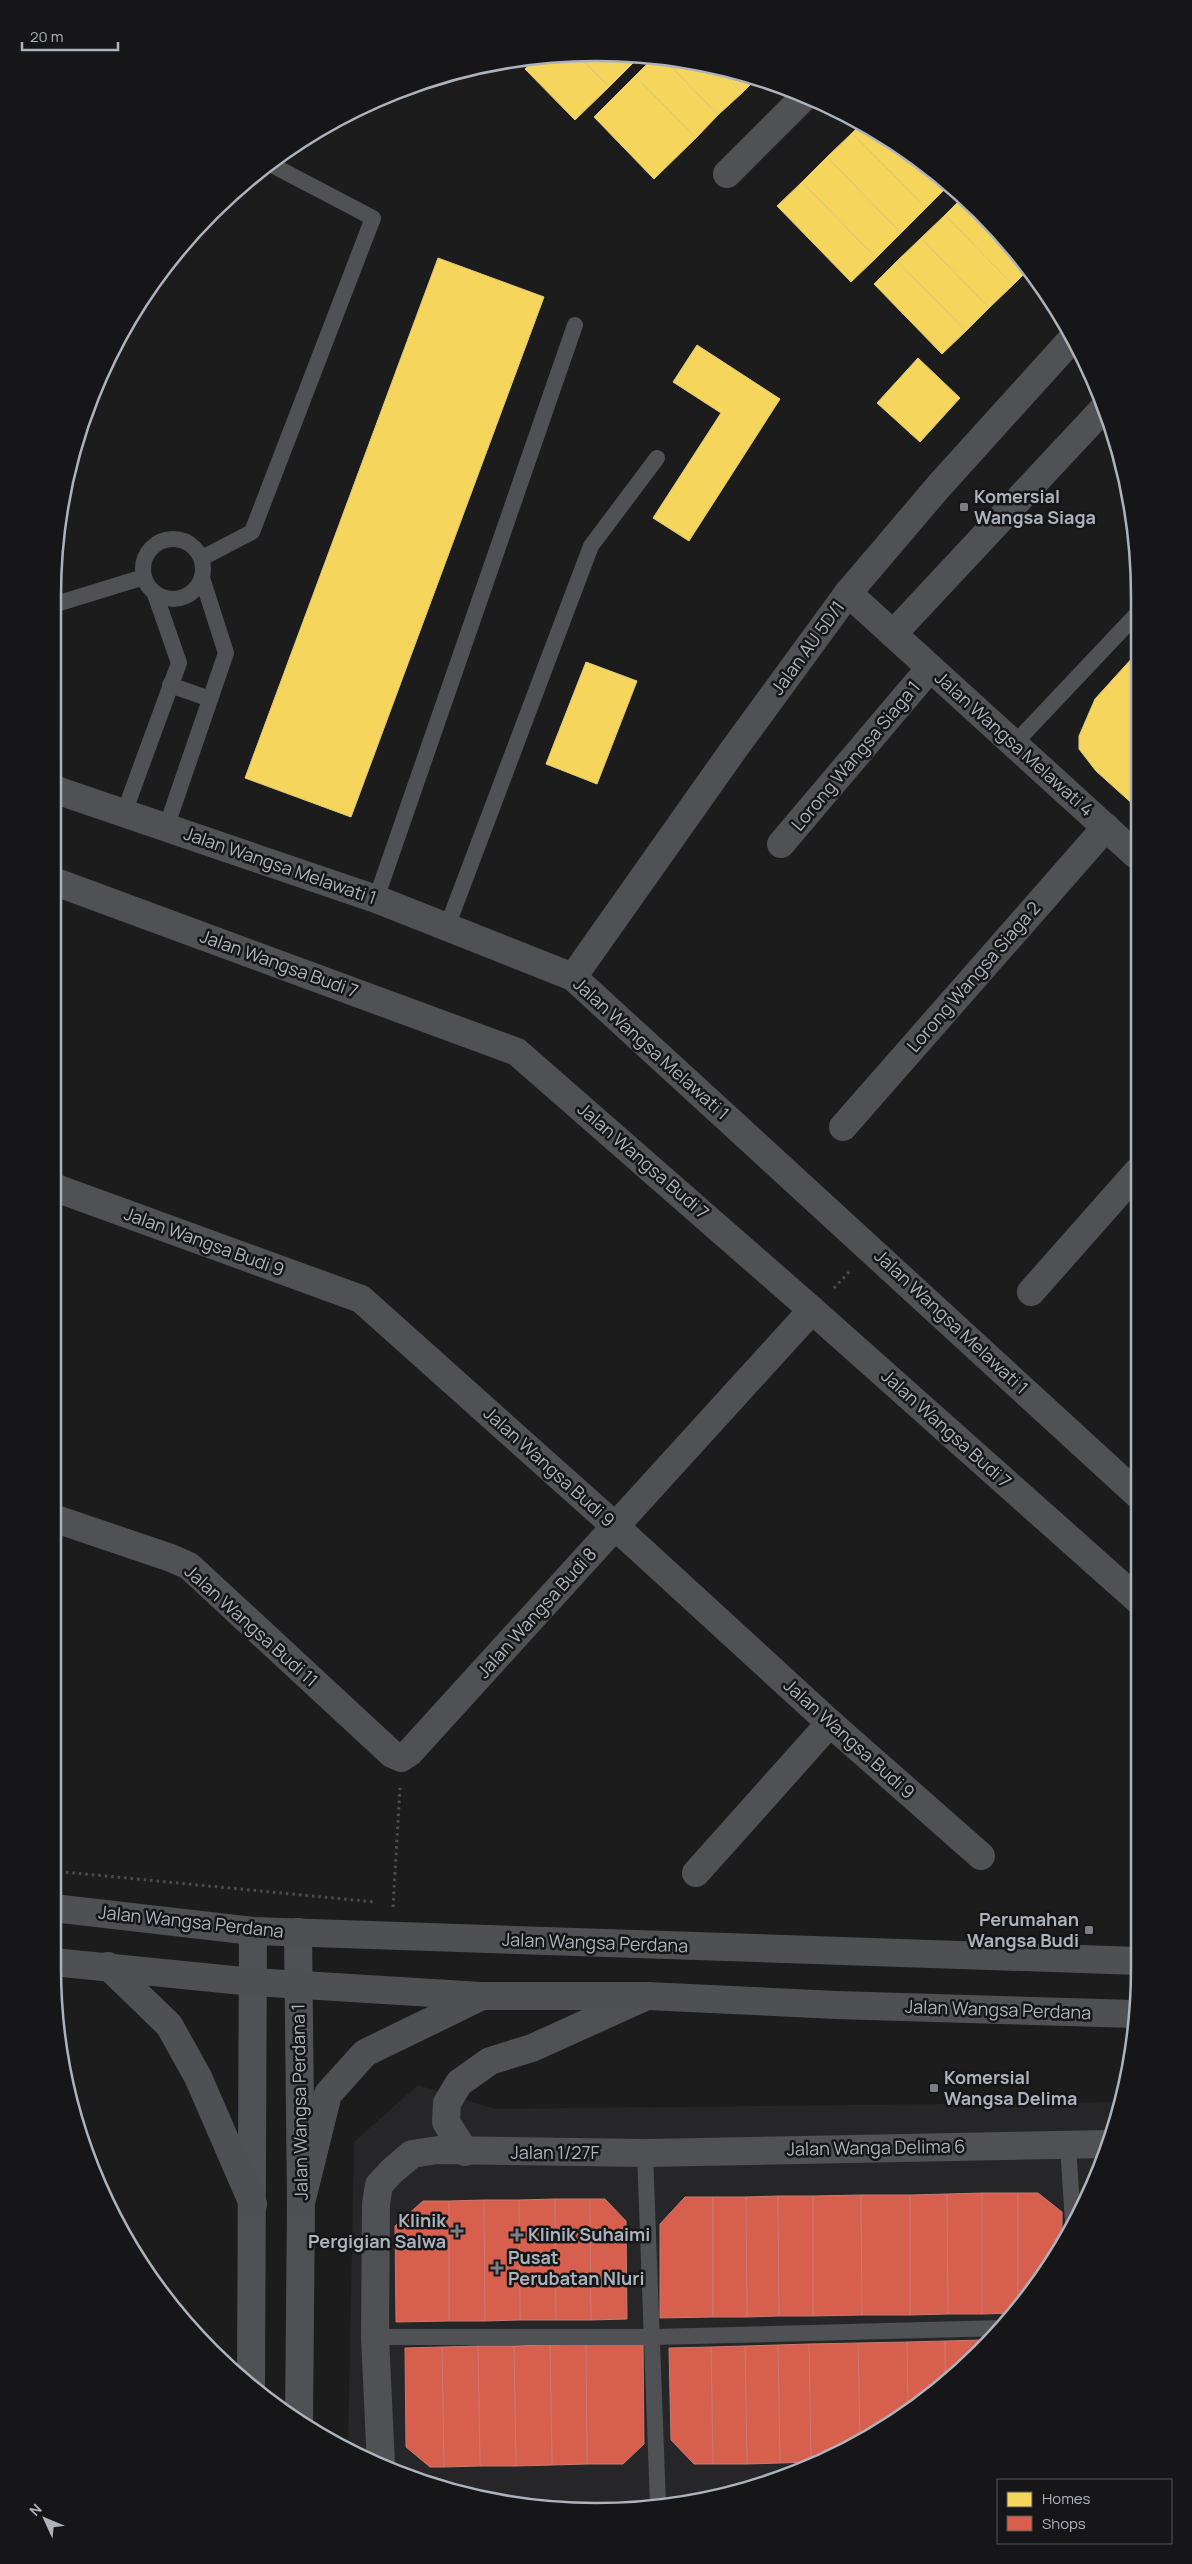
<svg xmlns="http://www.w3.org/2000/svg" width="1192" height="2564" font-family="Manrope,sans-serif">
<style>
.built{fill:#262628}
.homes{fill:#f6d55c;stroke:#e0cb79}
.shops{fill:#d6604d;stroke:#ca796f}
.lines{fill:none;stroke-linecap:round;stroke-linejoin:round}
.path{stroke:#4c4d50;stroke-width:3;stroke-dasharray:2.5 4;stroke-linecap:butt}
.service{stroke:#505155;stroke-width:16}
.minor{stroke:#505155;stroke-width:28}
.tertiary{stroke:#505155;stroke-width:28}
.secondary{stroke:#4f5053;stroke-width:28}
.poi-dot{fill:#7a7e85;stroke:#161618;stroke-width:2}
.labels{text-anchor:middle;stroke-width:5;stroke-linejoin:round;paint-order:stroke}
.poi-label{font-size:18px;font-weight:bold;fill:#adb3bd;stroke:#161618;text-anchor:start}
.street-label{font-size:18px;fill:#adb3bd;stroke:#161618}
.rim{fill:none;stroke:#adb3bd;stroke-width:2.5}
</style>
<rect width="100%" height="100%" fill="#1c1c1c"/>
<polygon class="built" points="418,2085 495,2109 1120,2102 1098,2176 1048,2270 1004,2327 927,2399 867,2439 771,2483 702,2501 596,2511 490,2501 421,2483 348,2449 354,2142"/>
<g class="homes">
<polygon points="596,53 623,55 632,64 609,87 577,54"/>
<polygon points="577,54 609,87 575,120 525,69 535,59"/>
<polygon points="623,55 639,57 632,64"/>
<polygon points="653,58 664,59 718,115 696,138 635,76"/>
<polygon points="664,59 702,63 717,68 742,93 718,115"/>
<polygon points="717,68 756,79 742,93"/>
<polygon points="635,76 696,138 654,179 594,117"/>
<polygon points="859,126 927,165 948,186 926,208 852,133"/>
<polygon points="852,133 926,208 901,233 827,157"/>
<polygon points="827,157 901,233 876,258 802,182"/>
<polygon points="802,182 876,258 851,282 777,206"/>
<polygon points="961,199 1027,265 1029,269 1013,285 945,215"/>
<polygon points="945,215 1013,285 989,308 921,238"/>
<polygon points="921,238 989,308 966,331 897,261"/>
<polygon points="438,258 544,297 351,817 245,778"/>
<polygon points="897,261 966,331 942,354 874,284"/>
<polygon points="697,345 780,399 689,541 653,518 721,413 673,382"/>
<polygon points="918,358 960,398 920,442 877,403"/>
<polygon points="1134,656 1135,657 1136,807 1096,771 1079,749 1079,736 1095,699"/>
<polygon points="586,662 637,681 597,784 546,764"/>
</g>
<g class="shops">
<polygon points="982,2193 982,2314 948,2314 947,2194"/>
<polygon points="982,2193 1018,2193 1018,2309 1015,2313 982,2314"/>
<polygon points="1018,2193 1038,2193 1062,2212 1062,2243 1048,2270 1018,2309"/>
<polygon points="947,2194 948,2314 910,2315 910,2195"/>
<polygon points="861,2195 862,2315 813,2316 813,2196"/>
<polygon points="861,2195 910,2195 910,2315 862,2315"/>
<polygon points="778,2196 779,2316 747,2317 746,2197"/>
<polygon points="778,2196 813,2196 813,2316 779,2316"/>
<polygon points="685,2197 713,2197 713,2317 660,2318 660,2224"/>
<polygon points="713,2197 746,2197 747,2317 713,2317"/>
<polygon points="555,2199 556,2320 520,2320 519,2200"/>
<polygon points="555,2199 590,2199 591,2320 556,2320"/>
<polygon points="590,2199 605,2199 626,2221 627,2319 591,2320"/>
<polygon points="484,2200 485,2321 449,2321 449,2201"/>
<polygon points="484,2200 519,2200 520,2320 485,2321"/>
<polygon points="423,2201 449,2201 449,2321 396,2322 395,2226"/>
<polygon points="982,2340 982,2347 945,2382 945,2341"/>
<polygon points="945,2341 945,2382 927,2399 908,2412 907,2342"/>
<polygon points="907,2342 908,2412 860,2442 858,2343"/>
<polygon points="858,2343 860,2442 818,2461 811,2462 809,2344"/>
<polygon points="586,2344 643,2344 644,2444 623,2464 587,2464"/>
<polygon points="586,2344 587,2464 552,2465 550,2345"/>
<polygon points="809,2344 811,2462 780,2463 778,2345"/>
<polygon points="550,2345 552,2465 516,2466 514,2346"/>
<polygon points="778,2345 780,2463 747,2464 745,2346"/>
<polygon points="478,2346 514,2346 516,2466 480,2466"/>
<polygon points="478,2346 480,2466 444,2467 442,2347"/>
<polygon points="745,2346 747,2464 713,2464 711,2347"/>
<polygon points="442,2347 444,2467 430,2467 406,2447 405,2348"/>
<polygon points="711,2347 713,2464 694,2464 671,2440 669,2348"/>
</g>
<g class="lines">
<g class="path">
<polyline points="834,1288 850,1271"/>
<polyline points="53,1871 375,1902"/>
<polyline points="393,1907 400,1788"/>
</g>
<g class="service">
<circle cx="173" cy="569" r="30"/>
<polyline points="202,558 252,532 373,218 270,164"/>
<polyline points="53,605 144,577"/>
<polyline points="170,685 210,699"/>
<polyline points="1014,744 1135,616"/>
<polyline points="124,813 179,663 155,594"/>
<polyline points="166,828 226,653 202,578"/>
<polyline points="376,899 575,325"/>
<polyline points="447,927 591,546 657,458"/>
<polyline points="1068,2144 1073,2223"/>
<polyline points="645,2153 658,2505"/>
<polyline points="375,2337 653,2337 1003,2328"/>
</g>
<g class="minor">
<polyline points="727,174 806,95"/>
<polyline points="848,593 1136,855"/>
<polyline points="893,634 1104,408"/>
<polyline points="781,844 930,668"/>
<polyline points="53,881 517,1052 812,1310 1138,1600"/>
<polyline points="573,977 734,749 848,593 939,486 1071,340"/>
<polyline points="843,1127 1106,827"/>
<polyline points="53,1187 361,1299 616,1527 830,1723 981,1856"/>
<polyline points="1031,1292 1137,1172"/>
<polyline points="53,1518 171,1558 189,1566 392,1754 401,1758 410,1752 812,1310"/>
<polyline points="696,1873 830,1723"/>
<polyline points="465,2152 446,2122 447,2103 459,2083 490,2061 532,2048 647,1996"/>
<polyline points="381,2465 375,2337 376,2204 379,2185 392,2171 412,2154 438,2150 645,2153 1108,2144"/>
</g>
<g class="tertiary">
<polyline points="53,789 376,899 573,977 1138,1495"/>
<polyline points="298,1932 301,2203 299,2422"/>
<polyline points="251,2386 253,1931"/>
</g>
<g class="secondary">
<polyline points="53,1908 253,1931 1139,1961"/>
<polyline points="53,1962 253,1982 481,1996 647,1996 836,2005 1135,2014"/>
<polyline points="108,1966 169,2025 198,2077 253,2204"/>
<polyline points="301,2203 328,2094 365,2053 480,1997"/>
</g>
</g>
<g class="poi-dot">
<rect x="959" y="502" width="10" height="10" rx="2.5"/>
<rect x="1084" y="1925" width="10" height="10" rx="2.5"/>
<rect x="929" y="2083" width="10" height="10" rx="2.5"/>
<path d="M454.5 2223.5h5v5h5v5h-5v5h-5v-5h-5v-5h5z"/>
<path d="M514.5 2227.5h5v5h5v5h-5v5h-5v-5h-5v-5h5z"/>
<path d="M494.5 2260.5h5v5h5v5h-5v5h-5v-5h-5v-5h5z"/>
</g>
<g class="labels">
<g class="poi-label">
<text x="974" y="503">Komersial<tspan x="974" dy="21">Wangsa Siaga</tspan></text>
<text x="1079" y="1926" text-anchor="end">Perumahan<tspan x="1079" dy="21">Wangsa Budi</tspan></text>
<text x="944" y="2084">Komersial<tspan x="944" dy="21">Wangsa Delima</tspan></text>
<text x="446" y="2227" text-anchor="end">Klinik<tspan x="446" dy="21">Pergigian Salwa</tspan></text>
<text x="528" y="2241">Klinik Suhaimi</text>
<text x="508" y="2264">Pusat<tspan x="508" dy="21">Perubatan Nluri</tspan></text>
</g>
<g class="street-label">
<text transform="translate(808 648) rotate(-54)" y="6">Jalan AU 5D/1</text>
<text transform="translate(1014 744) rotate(42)" y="6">Jalan Wangsa Melawati 4</text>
<text transform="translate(856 756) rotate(-50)" y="6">Lorong Wangsa Siaga 1</text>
<text transform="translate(280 866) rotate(19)" y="6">Jalan Wangsa Melawati 1</text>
<text transform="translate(279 964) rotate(20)" y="6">Jalan Wangsa Budi 7</text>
<text transform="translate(974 977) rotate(-49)" y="6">Lorong Wangsa Siaga 2</text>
<text transform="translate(651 1049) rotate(42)" y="6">Jalan Wangsa Melawati 1</text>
<text transform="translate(643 1161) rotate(41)" y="6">Jalan Wangsa Budi 7</text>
<text transform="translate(204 1242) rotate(20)" y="6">Jalan Wangsa Budi 9</text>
<text transform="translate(951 1322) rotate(43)" y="6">Jalan Wangsa Melawati 1</text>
<text transform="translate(946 1429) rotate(42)" y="6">Jalan Wangsa Budi 7</text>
<text transform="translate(549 1467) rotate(42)" y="6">Jalan Wangsa Budi 9</text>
<text transform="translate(537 1613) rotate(-48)" y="6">Jalan Wangsa Budi 8</text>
<text transform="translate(251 1626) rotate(42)" y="6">Jalan Wangsa Budi 11</text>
<text transform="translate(849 1739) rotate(42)" y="6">Jalan Wangsa Budi 9</text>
<text transform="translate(191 1922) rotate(6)" y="6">Jalan Wangsa Perdana</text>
<text transform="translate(595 1943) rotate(2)" y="6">Jalan Wangsa Perdana</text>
<text transform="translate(998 2010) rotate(2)" y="6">Jalan Wangsa Perdana</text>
<text transform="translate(300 2102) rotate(-91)" y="6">Jalan Wangsa Perdana 1</text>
<text transform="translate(876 2148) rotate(-1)" y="6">Jalan Wanga Delima 6</text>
<text x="555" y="2159">Jalan 1/27F</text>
</g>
</g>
<path d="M0 0H1192V2564H0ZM596 61H596A535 535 0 0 1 1131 596V1968A535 535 0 0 1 596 2503H596A535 535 0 0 1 61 1968V596A535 535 0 0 1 596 61Z" fill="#161618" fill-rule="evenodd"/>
<path class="rim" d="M596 61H596A535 535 0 0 1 1131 596V1968A535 535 0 0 1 596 2503H596A535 535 0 0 1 61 1968V596A535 535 0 0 1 596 61Z"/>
<rect x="997" y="2479" width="175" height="65" fill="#161618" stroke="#52555a"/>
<rect x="1007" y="2492" width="25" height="15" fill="#f6d55c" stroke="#52555a"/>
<text x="1042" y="2504" font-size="15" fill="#adb3bd">Homes</text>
<rect x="1007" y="2516" width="25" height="15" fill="#d6604d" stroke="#52555a"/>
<text x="1042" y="2529" font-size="15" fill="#adb3bd">Shops</text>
<g transform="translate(45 2519) rotate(314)" stroke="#161618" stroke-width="4" paint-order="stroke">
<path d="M0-4L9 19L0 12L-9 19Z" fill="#adb3bd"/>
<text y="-8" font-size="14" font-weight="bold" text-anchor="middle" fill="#adb3bd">N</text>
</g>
<path d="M22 42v8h96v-8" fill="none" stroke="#adb3bd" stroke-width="2.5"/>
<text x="30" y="42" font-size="15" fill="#adb3bd" stroke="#161618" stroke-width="4" paint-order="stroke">20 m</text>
</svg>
